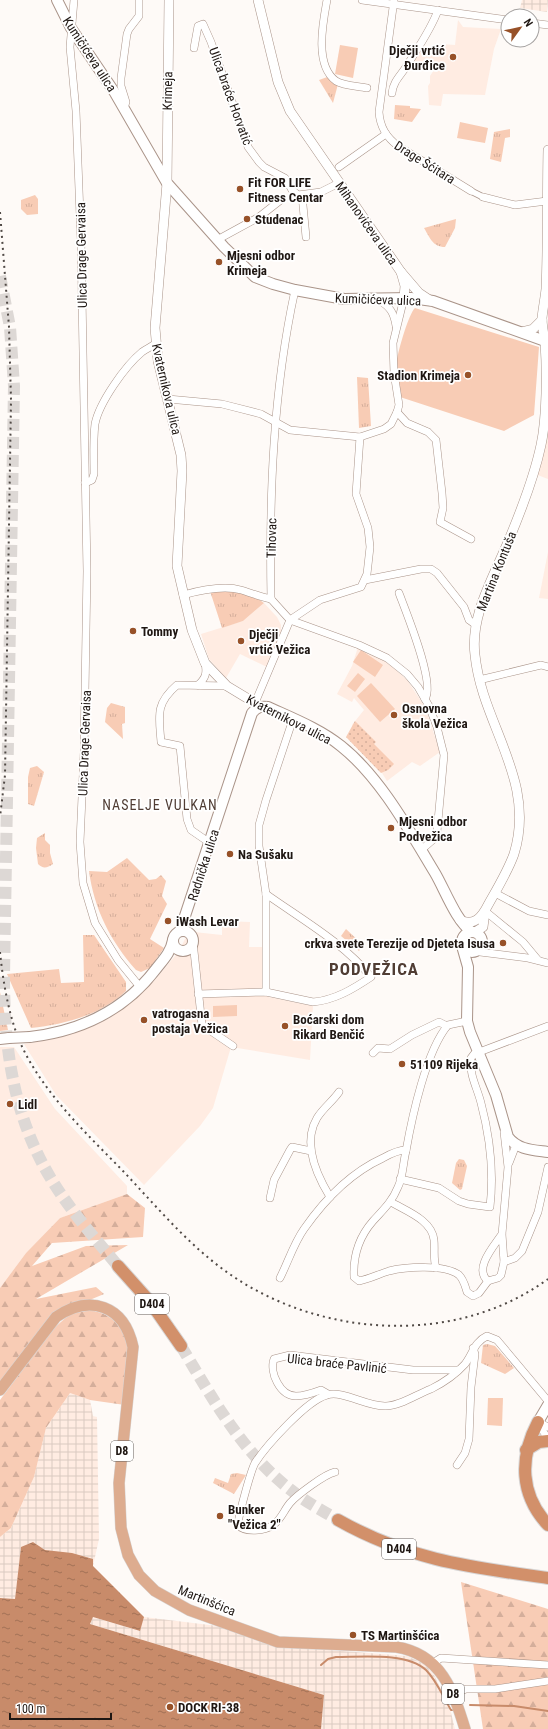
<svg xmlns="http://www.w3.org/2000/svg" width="548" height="1729" font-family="'Roboto Condensed',sans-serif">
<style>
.built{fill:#ffece2}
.industrial{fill:url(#industrial-grid)}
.grass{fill:url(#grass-tufts)}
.forest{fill:url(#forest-firs)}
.garden{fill:url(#garden-dots)}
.pitch{fill:#f8ccb5}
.water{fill:url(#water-ripples)}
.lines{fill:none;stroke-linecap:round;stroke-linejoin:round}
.stream{stroke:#c88b6a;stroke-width:2}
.trunk-tunnel{stroke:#ddd8d5;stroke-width:12;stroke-dasharray:12 6;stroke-linecap:butt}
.pedestrian-casing{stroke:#aa9489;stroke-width:7}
.minor-casing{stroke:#aa9489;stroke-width:8}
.tertiary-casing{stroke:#aa9489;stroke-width:10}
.secondary-casing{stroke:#aa9489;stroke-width:12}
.primary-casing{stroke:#d7d5d5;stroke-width:12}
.trunk-casing{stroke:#d7d5d5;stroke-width:14}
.pedestrian{stroke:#fff;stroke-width:5.5}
.minor{stroke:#fff;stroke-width:7}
.tertiary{stroke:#fff;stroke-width:9}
.secondary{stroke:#fff;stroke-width:10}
.primary{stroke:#ddac8f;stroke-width:11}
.trunk{stroke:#d2906a;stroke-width:12}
.rail{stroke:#514a46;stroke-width:2;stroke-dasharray:2 4;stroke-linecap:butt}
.secondary-bridge-casing{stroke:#aa9489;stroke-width:12;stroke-linecap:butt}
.secondary-bridge{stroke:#fff;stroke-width:10}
.poi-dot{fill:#975128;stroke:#fff;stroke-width:1.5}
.labels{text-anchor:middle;stroke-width:3.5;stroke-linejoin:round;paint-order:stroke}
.shield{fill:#fff;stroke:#625d5a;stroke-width:1}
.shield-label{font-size:12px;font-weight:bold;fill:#1f1713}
.poi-label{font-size:13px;font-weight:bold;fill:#1f1713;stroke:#fff;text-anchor:start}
.street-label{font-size:13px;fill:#1f1713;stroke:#fff}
.neighbourhood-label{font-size:14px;letter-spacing:1px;fill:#503d34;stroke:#fff}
.district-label{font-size:17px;font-weight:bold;letter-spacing:1px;fill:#503d34;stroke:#fff}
</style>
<defs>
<pattern id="industrial-grid" width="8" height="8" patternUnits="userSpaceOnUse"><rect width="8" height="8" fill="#ffece2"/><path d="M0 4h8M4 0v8" fill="none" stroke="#dacac1"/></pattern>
<pattern id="grass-tufts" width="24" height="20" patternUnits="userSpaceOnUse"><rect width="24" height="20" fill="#f8ccb5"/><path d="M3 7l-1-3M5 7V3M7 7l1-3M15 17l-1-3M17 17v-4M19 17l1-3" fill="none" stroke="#d4ae9b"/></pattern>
<pattern id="forest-firs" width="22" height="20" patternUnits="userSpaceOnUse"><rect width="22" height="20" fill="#f8ccb5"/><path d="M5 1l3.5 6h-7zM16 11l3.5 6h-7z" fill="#d4ae9b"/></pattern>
<pattern id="garden-dots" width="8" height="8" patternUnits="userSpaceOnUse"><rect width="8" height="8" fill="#f8ccb5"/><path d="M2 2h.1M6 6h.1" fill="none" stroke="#d4ae9b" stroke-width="1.8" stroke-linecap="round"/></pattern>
<pattern id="water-ripples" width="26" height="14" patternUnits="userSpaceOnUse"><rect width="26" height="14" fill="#c88b6a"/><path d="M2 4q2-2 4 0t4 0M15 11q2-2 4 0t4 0" fill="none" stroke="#a27156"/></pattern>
</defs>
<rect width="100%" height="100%" fill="#fefaf7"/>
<g class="built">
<polygon points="458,20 463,27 501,29 494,49 485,95 443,94 441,106 429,105 428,86 430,83 430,76 436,67 410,64 420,49 442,44 455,45"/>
<polygon points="548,366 548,479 535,474"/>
<polygon points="548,552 548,599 539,598"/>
<polygon points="264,603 277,617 281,625 281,635 267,667 240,654 226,678 209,659 201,634 243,621"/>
<polygon points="358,647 385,660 407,680 425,707 440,752 420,766 412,762 387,781 352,725 364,710 354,698 352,702 337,694 352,666"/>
<polygon points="222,921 250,922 249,947 263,947 269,997 313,1006 310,1060 231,1047 213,1108 200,1126 144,1185 56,1095 24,1044 54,1039 91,1027 110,1018 155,980 179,951 191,927 194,932 222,935"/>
<polygon points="0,1047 14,1047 55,1109 127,1186 127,1194 60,1218 26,1253 0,1288"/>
</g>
<g class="industrial">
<polygon points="522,0 548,0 547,12 520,8"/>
<polygon points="70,1393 90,1400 93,1416 97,1417 99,1539 93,1566 45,1550 33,1542 21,1548 15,1599 0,1598 0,1537 11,1528 34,1477 46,1428"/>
<polygon points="93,1617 139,1631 144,1617 226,1627 259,1641 278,1646 407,1656 425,1664 434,1675 449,1705 455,1729 321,1729 324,1695 90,1624"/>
</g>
<g class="grass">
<polygon points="330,76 338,84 333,103 319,80"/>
<polygon points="395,105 410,106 410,108 421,109 412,122 394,119"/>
<polygon points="510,129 510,137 505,138 501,162 490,159 494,132"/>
<polygon points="35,195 38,199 38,214 27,215 21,209 21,200"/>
<path d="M 456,219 L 455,228 L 445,247 C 433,247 430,238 424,228 Z"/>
<polygon points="357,377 368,378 371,426 359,428"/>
<path d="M 210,591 C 230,591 248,590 264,603 L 243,621 L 222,628 Z"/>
<polygon points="111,703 125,707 125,723 122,724 123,739 105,722 107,708"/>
<polygon points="37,766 44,772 34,806 28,804 28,777 30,768"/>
<path d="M 45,833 L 45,840 L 50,845 L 50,853 L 53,864 C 47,868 43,869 38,864 L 36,848 L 37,838 Z"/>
<path d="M 127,858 L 149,880 L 156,879 L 161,875 L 166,881 L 162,896 L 167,904 L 150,939 L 164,948 L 150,968 L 141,972 L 136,970 C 111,942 94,909 89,871 L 107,872 Z"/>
<polygon points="346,929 363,945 359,951 341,936"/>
<path d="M 83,935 L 94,935 L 126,982 L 126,991 C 99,1016 65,1024 31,1028 L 7,974 L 59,969 L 61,983 L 84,982 Z"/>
<polygon points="0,992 8,1030 0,1031"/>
<polygon points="459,1159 464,1160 467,1166 462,1189 460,1190 452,1183 456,1163"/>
<polygon points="487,1344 495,1346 514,1368 505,1374 481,1363 483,1345"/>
<polygon points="237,1473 246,1475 234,1494 213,1483 215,1478 228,1483 231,1474"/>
</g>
<g class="forest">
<polygon points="127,1194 145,1208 143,1237 52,1243 32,1266 86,1246 128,1245 36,1299 96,1287 104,1294 49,1317 0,1384 0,1288 26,1253 60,1218"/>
<path d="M 90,1310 C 111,1314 117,1322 129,1338 L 125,1405 L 90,1400 L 70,1393 L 46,1428 L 34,1477 L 11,1528 L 0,1537 L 0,1400 L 53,1329 L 70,1314 Z"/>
<polygon points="461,1582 548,1609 548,1729 483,1729"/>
</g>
<polygon class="garden" points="355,721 376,742 374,744 394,764 388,770 381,773 346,737"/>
<g class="pitch">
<polygon points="340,45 358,48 353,78 335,74"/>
<polygon points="460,122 488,128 485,143 457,138"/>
<path d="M 415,308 L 539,347 L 534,415 L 504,431 L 400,397 C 399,386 396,372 397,360 C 398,351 409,313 415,308 Z"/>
<polygon points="361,650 383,665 375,677 353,662"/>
<polygon points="358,673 365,679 355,692 347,686"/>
<polygon points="371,683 395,709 380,722 357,696"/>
<polygon points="237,1005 237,1016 213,1017 213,1006"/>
<polygon points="488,1398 503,1398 502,1426 487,1425"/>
</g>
<polygon class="water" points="33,1542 45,1550 72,1553 93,1559 93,1566 144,1617 140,1631 93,1617 90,1624 324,1695 321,1729 0,1729 0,1598 15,1599 21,1547"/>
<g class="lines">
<g class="stream">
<path d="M 321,1665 L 328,1659 L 336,1657 C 361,1657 407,1652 426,1670 C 437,1681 443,1697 451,1710 L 453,1710"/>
<polyline points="470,1705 514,1706 548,1711"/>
</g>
<g class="trunk-tunnel">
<path d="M 0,276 L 10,327 L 14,386 L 4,976 C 4,1047 13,1115 50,1177 C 69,1209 94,1237 118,1266"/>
<path d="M 181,1346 C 214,1401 245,1458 299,1496 C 311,1505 325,1512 338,1520"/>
</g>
<g class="pedestrian-casing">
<polyline id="pedestrian" points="471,191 483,197"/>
</g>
<g class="minor-casing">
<g id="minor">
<polyline points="74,0 70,47 76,111 81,242 87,571 84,752 80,842 83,883 95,923 118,960 140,987"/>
<path d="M 327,0 C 323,22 314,65 336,81 C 344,86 358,86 367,88"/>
<polyline points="362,0 508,20"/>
<path d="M 394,0 L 379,112 C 380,127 386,137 398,146 L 471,191"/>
<polyline points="532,23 548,25"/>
<polyline points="194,48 198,26 203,24 211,42 248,147 259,162 264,167 285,178 292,190 298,195 321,192 339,183"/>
<path d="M 392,93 C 393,82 400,76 406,67 C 417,49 431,30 438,10"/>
<polyline points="124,108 126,102 121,86 121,78 127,34 129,29 139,16 139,0"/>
<polyline points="339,167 386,134"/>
<polyline points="302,195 306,237"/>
<polyline points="483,197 515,205 547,201"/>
<polyline points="217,240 259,217 282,199"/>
<path d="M 295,290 C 273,391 269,496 271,599 L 290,620 L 359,645 L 387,658 L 407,674 L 418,687 L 429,706 L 437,727 L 444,755 L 437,832 L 435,838 L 421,850"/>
<path d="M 378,300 C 390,306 394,313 396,326"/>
<polyline points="168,399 222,404 261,414 290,430 360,437 384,429 391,424 397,412 399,405 394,373 393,343 404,298"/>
<polyline points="397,412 407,423 428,432 436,440 442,493 443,508 440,522 471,539"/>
<path d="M 85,483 L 92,480 L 94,474 C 94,458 93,440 95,424 C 99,403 125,366 142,352 C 146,349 151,347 155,344"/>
<polyline points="365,580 421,569 431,569 437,573 464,607 469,620 476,625"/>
<path d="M 399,593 C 406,612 436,684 425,699"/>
<path d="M 183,595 C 201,590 223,585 241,590 C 251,593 261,597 271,599"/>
<polyline points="479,680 541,665 548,667"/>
<path d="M 198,685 C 206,678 207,673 205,663"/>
<polyline points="255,703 290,620 320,600 361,587 367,574 370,547 368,528 356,494 360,437"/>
<path d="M 210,843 L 191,830 L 187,819 L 180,746 L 161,742 C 159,716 155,704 177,685 L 227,686"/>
<polyline points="495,893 529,911 548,915"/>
<polyline points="485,911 523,942 538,960"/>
<polyline points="193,942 202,1025 233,1046"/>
<polyline points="480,952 528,958 548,963"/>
<polyline points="266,992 266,894 259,846 259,825 266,800 293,719"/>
<path d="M 198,994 L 266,992 L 313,1002 C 335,1000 353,989 371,977 C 344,943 301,919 266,894"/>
<path d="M 467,1021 L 448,1025 C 426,1051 412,1117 406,1151 C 403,1163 403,1177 398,1187 C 392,1202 383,1210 373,1221 C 359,1237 353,1257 354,1277 L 359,1281 C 369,1279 379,1274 389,1271 C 405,1267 445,1264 459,1275 C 464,1280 465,1286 467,1292 L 473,1296 L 479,1293 L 488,1281"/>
<polyline points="373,1053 378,1048 390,1049 412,1035 439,1022 447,1026"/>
<polyline points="509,1163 516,1145"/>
<path d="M 400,1179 L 439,1188 L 459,1201 L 468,1204 L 490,1207 C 494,1172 490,1137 481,1103 C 477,1087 469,1075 471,1058 L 474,1054 L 548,1026"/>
<path d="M 330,1197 C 316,1174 302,1143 317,1118 C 323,1108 333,1101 339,1092"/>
<polyline points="270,1198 274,1180 290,1150 292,1147 311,1151"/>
<path d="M 391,1202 C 406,1211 432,1220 434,1240 C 435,1250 433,1258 436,1268"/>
<path d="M 502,1234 C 494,1246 473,1269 488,1281 L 498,1278 L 501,1275 L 504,1262 L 502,1234 L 508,1167 L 504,1132"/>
<polyline points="504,1262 515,1258 522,1251 538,1212 548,1167"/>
<path d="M 280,1278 C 288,1262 294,1243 304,1229 C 325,1199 350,1173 383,1158 C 390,1154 398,1150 406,1150"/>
<path d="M 328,1394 L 321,1390 C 313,1393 304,1396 296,1396 C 280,1396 269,1372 274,1359 L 290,1355 L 413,1370 L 458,1370"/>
<polyline points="538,1422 548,1427"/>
<polyline points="538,1423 548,1439"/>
<polyline points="457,1465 465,1453 469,1439 471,1387 475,1354 473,1348"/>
<path d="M 335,1472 C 325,1474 297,1495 290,1503 C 284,1510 281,1520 273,1525 C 265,1531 245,1533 238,1525 C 238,1517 251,1470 255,1463 C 266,1446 307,1400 327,1395 C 343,1390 367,1407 386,1406 C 400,1406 417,1394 431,1389 C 443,1383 456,1374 465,1364 C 473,1354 474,1342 487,1336 L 497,1340 L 548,1401"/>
<polyline points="433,1663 441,1658 548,1665"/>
<polyline points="453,1694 466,1689 495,1689 548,1681"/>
</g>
</g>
<g class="tertiary-casing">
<g id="tertiary">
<polyline points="169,0 167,183 155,328 158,361 181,455 182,471 177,566 192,630 205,663 227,686 255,703 259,707"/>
<polyline points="258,0 278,82 290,111 401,272 419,293 431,301"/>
<polyline points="401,272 405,286 404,298"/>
<polyline points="521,332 533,329 542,320"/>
<path d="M 460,920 C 474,927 482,917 488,905 C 497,889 508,871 514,854 C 537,780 482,725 475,655 C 470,616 493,578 508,542 C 521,511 534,478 541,445 C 547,417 547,371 545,342 C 544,334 542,326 542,318 C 543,308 545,299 546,289 C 548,243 547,196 548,150"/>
<polyline points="475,932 483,927 485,912"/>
</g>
</g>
<g class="secondary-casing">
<g id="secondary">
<polyline points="57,0 71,28 115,93 167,183 224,247 255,277 273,284 295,290 344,299 411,298 433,301 548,342"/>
<path d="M 180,931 L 252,713 C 257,707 261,706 268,707 C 292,718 320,729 341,746 C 380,777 409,830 435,873 C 445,890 456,921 472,932"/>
<circle cx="183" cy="941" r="10"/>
<circle cx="472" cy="942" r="10"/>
<path d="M 462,946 L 468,967 L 467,1021 L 470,1032 L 496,1095 L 508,1137 C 518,1150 533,1150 548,1152"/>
<path d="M 30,1037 C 81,1031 124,1011 156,969 C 163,960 171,952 173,940"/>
<polyline points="0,1039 9,1038"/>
<polyline points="538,1422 548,1405"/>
</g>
</g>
<g class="primary-casing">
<path id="primary" d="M 0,1390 L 56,1317 C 90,1294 124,1305 133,1347 L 119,1483 L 121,1528 L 128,1555 L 139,1575 L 155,1591 L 189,1610 L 278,1642 L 396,1647 C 441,1654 453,1690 465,1729"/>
</g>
<g class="trunk-casing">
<g id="trunk">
<polyline points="118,1266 151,1303 181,1346"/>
<path d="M 538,1422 C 519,1458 520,1495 548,1525"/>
<polyline points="526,1450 539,1442 548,1441"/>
<path d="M 338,1520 C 409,1560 469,1567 548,1578"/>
</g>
</g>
<use href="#pedestrian" class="pedestrian"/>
<use href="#minor" class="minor"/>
<use href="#tertiary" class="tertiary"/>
<use href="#secondary" class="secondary"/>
<use href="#primary" class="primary"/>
<use href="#trunk" class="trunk"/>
<g class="rail">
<polyline points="0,212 9,327 11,400 5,775 0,817"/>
<path d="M 0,952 C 3,981 8,1012 19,1040 C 41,1091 85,1132 123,1171 C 157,1207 190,1247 231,1275 C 323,1338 456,1346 548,1279"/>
</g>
<g class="secondary-bridge-casing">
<polyline id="secondary-bridge" points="9,1038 30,1037"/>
</g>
<use href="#secondary-bridge" class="secondary-bridge"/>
</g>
<g class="poi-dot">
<circle cx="453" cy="57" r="4"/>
<circle cx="240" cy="189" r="4"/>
<circle cx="247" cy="219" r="4"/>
<circle cx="219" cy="262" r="4"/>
<circle cx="468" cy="375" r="4"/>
<circle cx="133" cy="631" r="4"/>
<circle cx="241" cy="641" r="4"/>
<circle cx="394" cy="715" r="4"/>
<circle cx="391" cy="828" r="4"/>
<circle cx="230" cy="854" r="4"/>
<circle cx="168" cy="921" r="4"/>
<circle cx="503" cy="943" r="4"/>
<circle cx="144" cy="1020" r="4"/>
<circle cx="285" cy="1026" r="4"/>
<circle cx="402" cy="1064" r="4"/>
<circle cx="10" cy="1104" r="4"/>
<circle cx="220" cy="1516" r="4"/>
<circle cx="353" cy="1635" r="4"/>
<circle cx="170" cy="1707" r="4"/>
</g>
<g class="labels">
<g class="shield">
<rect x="135" y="1294" width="34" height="20" rx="3"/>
<rect x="111" y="1441" width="22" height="20" rx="3"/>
<rect x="382" y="1539" width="34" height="20" rx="3"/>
<rect x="442" y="1684" width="22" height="20" rx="3"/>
</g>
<g class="shield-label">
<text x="152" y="1308">D404</text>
<text x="122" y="1455">D8</text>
<text x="399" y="1553">D404</text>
<text x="453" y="1698">D8</text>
</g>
<g class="poi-label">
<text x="445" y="55" text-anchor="end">Dječji vrtić<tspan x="445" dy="15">Đurđice</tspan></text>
<text x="248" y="187">Fit FOR LIFE<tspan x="248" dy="15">Fitness Centar</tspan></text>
<text x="255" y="224">Studenac</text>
<text x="227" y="260">Mjesni odbor<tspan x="227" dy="15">Krimeja</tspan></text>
<text x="460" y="380" text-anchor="end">Stadion Krimeja</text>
<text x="141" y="636">Tommy</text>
<text x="249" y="639">Dječji<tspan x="249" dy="15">vrtić Vežica</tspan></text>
<text x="402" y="713">Osnovna<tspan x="402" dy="15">škola Vežica</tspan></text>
<text x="399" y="826">Mjesni odbor<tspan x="399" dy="15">Podvežica</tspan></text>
<text x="238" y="859">Na Sušaku</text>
<text x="176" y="926">iWash Levar</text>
<text x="495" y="948" text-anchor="end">crkva svete Terezije od Djeteta Isusa</text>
<text x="152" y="1018">vatrogasna<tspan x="152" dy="15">postaja Vežica</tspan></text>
<text x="293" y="1024">Boćarski dom<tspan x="293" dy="15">Rikard Benčić</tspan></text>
<text x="410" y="1069">51109 Rijeka</text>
<text x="18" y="1109">Lidl</text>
<text x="228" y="1514">Bunker<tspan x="228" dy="15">"Vežica 2"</tspan></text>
<text x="361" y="1640">TS Martinšćica</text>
<text x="178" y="1712">DOCK RI-38</text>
</g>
<g class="street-label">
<text transform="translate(90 54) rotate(57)" y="5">Kumičićeva ulica</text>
<text transform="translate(167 91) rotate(-89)" y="5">Krimeja</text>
<text transform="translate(231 96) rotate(70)" y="5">Ulica braće Horvatić</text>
<text transform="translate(425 162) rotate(32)" y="5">Drage Šćitara</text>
<text transform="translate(367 223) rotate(55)" y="5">Mihanovićeva ulica</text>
<text transform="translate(81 255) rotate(-91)" y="5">Ulica Drage Gervaisa</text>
<text transform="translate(378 299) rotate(2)" y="5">Kumičićeva ulica</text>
<text transform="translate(167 389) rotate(77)" y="5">Kvaternikova ulica</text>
<text transform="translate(271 538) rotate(-89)" y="5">Tihovac</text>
<text transform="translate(496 571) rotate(-68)" y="5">Martina Kontuša</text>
<text transform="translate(289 719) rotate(27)" y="5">Kvaternikova ulica</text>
<text transform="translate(84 743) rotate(-88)" y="5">Ulica Drage Gervaisa</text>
<text transform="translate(203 865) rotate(-72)" y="5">Radnička ulica</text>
<text transform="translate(337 1363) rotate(6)" y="5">Ulica braće Pavlinić</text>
<text transform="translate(207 1600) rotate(22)" y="5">Martinšćica</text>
</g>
<g class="neighbourhood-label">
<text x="160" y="810">NASELJE VULKAN</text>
</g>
<g class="district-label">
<text x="374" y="975">PODVEŽICA</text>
</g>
</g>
<g transform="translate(520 28) rotate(57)"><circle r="19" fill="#ffffff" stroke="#a5a2a1"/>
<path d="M0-3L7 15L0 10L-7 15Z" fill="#975128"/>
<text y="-6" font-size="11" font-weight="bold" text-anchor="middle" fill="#1f1713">N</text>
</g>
<path d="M10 1713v6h101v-6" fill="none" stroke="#1f1713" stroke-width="2"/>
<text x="16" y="1713" font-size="12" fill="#1f1713" stroke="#ffffff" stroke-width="3" paint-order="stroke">100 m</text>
</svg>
